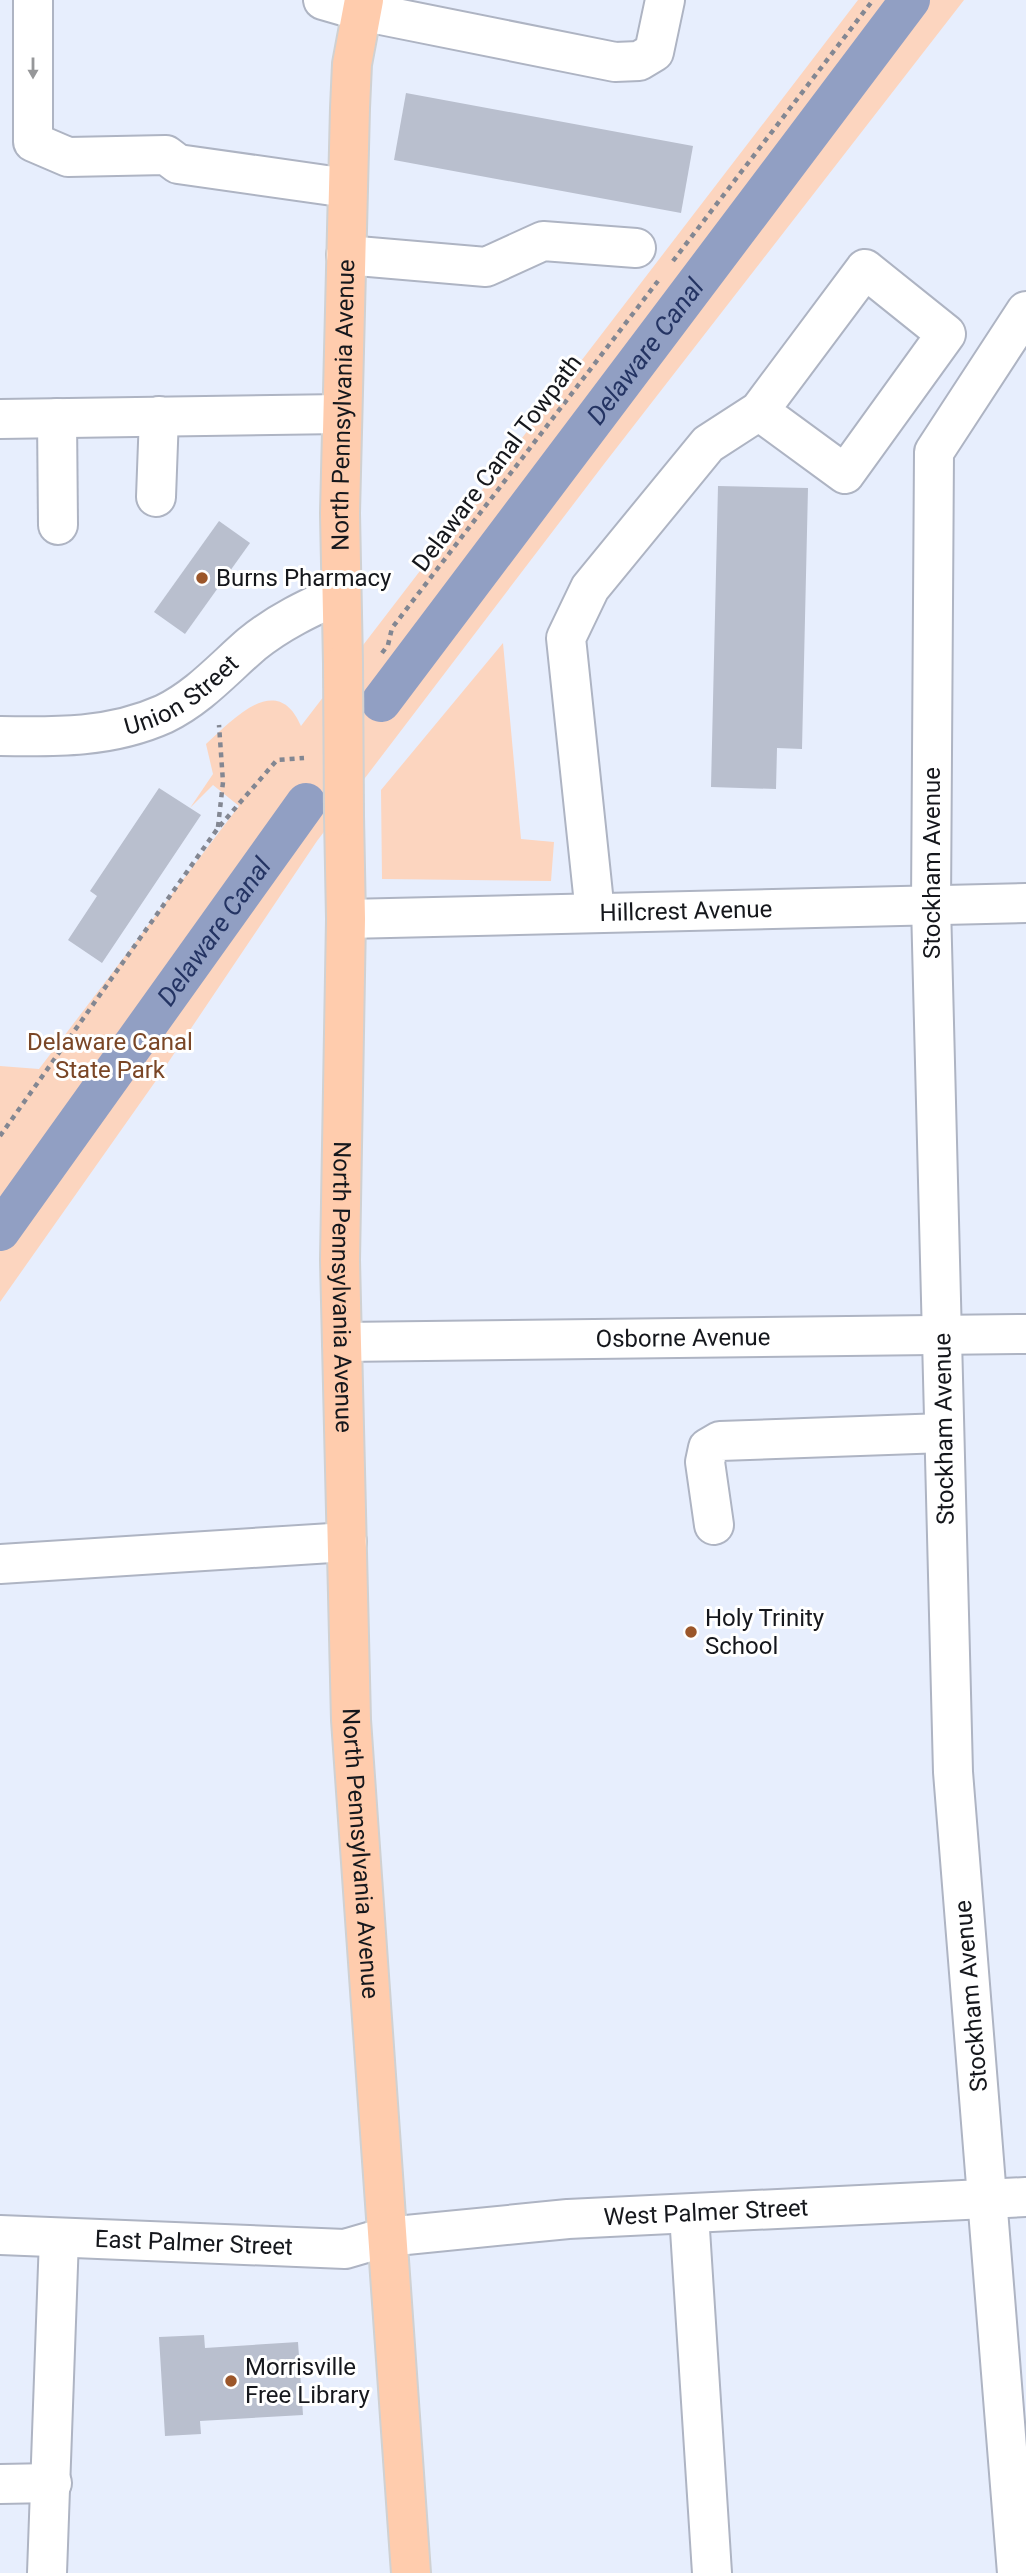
<svg xmlns="http://www.w3.org/2000/svg" width="1026" height="2573" font-family="Roboto,sans-serif">
<style>
.green{fill:#fcd5bf}
.lines{fill:none;stroke-linecap:round;stroke-linejoin:round}
.canal{stroke:#919fc3;stroke-width:40}
.building{fill:#b9bfce}
.minor-casing{stroke:#aeb4c3;stroke-width:42}
.major-casing{stroke:#d0d1d2;stroke-width:42}
.path{stroke:#838792;stroke-width:4.5;stroke-dasharray:5 5;stroke-linecap:butt}
.minor{stroke:#fff;stroke-width:38}
.major{stroke:#ffccad;stroke-width:38}
.major-bridge-casing{stroke:#d0d1d2;stroke-width:42;stroke-linecap:butt}
.major-bridge{stroke:#ffccad;stroke-width:38}
.oneway{fill:#969799}
.poi-dot{fill:#9b562a;stroke:#fff;stroke-width:2.5}
.labels{text-anchor:middle;stroke-width:6;stroke-linejoin:round;paint-order:stroke}
.street-label{font-size:24px;fill:#15171c;stroke:#fff}
.poi-label{font-size:24px;fill:#15171c;stroke:#fff;text-anchor:start}
.park-label{font-size:24px;fill:#7a4626;stroke:#fff}
.water-label{font-size:26px;font-style:italic;fill:#243463;stroke:#fff}
</style>
<rect width="100%" height="100%" fill="#e7eefd"/>
<g class="green">
<path d="M 858,0 L 964,0 L 604,464 L 317,841 L 155,1082 L 0,1302 L 0,1066 L 39,1069 L 239,806 L 213,785 L 190,808 L 213,774 L 206,744 C 233,720 277,670 301,726 Z"/>
<polygon points="503,643 521,839 554,842 551,881 382,879 381,790"/>
</g>
<g class="lines">
<g class="canal">
<path id="s1" d="M 381,702 L 910,0"/>
<path id="s2" d="M 0,1231 L 306,803"/>
</g>
</g>
<g class="building">
<polygon points="406,93 693,146 681,213 394,160"/>
<polygon points="718,486 808,488 802,749 777,748 776,789 711,787"/>
<polygon points="219,521 250,543 185,634 154,612"/>
<polygon points="159,788 201,815 102,963 68,940 97,896 90,891"/>
<polygon points="204,2335 205,2348 298,2342 303,2415 200,2421 201,2434 165,2436 159,2337"/>
</g>
<g class="lines">
<g class="minor-casing">
<g id="minor">
<polyline points="33,0 33,142 68,157 166,155 178,164 347,188"/>
<polyline points="323,0 361,11 615,62 639,61 654,52 665,0"/>
<polyline points="346,255 486,267 543,241 636,248"/>
<polyline points="57,418 58,525"/>
<polyline points="0,419 342,414"/>
<polyline points="156,497 159,416"/>
<path id="s3" d="M 0,736 C 56,737 111,738 164,714 C 199,697 223,669 252,644 C 279,622 309,608 340,594"/>
<polyline points="595,913 566,638 590,588 708,444 759,411 845,474 946,334 865,269 759,411"/>
<path id="s4" d="M 346,919 L 1026,903"/>
<path id="s5" d="M 342,1342 L 1026,1334"/>
<polyline points="714,1525 705,1462 708,1448 720,1441 944,1433"/>
<polyline points="0,1564 347,1542"/>
<polyline points="689,2214 712,2573"/>
<path id="s6" d="M 0,2235 L 345,2249 L 386,2237 L 568,2219 L 1026,2197"/>
<polyline points="0,2484 52,2483"/>
<polyline points="47,2573 59,2238"/>
<polyline points="1017,2573 953,1772 931,905 934,452 1026,311"/>
</g>
</g>
<g class="major-casing">
<g id="major">
<path id="s7" d="M 343,664 L 340,513 L 350,108 L 352,64 L 364,0"/>
<path id="s8" d="M 344,816 L 346,919 L 340,1260 L 351,1720 L 411,2573"/>
</g>
</g>
<g class="path">
<polyline points="673,261 873,0"/>
<polyline points="382,653 388,645 392,628 658,281"/>
<polyline points="218,827 223,782 219,725"/>
<polyline points="0,1136 218,828 277,760 304,758"/>
</g>
<use href="#minor" class="minor"/>
<use href="#major" class="major"/>
<g class="major-bridge-casing">
<polyline id="major-bridge" points="343,664 344,816"/>
</g>
<use href="#major-bridge" class="major-bridge"/>
</g>
<defs><path id="oneway-solid" d="M-6-.8H1V-3.2L6.5 0L1 3.2V.8H-6Z" transform="scale(1.75)"/></defs>
<use class="oneway" href="#oneway-solid" transform="translate(33 68) rotate(90)"/>
<g class="poi-dot">
<circle cx="202" cy="578" r="7"/>
<circle cx="691" cy="1632" r="7"/>
<circle cx="231" cy="2381" r="7"/>
</g>
<g class="labels">
<g class="street-label">
<text dy="8" stroke="none"><textPath href="#s7" startOffset="259">North Pennsylvania Avenue</textPath></text>
<text transform="translate(497 463) rotate(-53)" y="8">Delaware Canal Towpath</text>
<text dy="8" stroke="none"><textPath href="#s3" startOffset="191">Union Street</textPath></text>
<text transform="translate(932 863) rotate(-90)" y="8">Stockham Avenue</text>
<text dy="8" stroke="none"><textPath href="#s4" startOffset="340">Hillcrest Avenue</textPath></text>
<text dy="8" stroke="none"><textPath href="#s8" startOffset="471">North Pennsylvania Avenue</textPath></text>
<text dy="8" stroke="none"><textPath href="#s5" startOffset="341">Osborne Avenue</textPath></text>
<text transform="translate(944 1429) rotate(-91)" y="8">Stockham Avenue</text>
<text dy="8" stroke="none"><textPath href="#s8" startOffset="1038">North Pennsylvania Avenue</textPath></text>
<text transform="translate(971 1996) rotate(-95)" y="8">Stockham Avenue</text>
<text dy="8" stroke="none"><textPath href="#s6" startOffset="709">West Palmer Street</textPath></text>
<text dy="8" stroke="none"><textPath href="#s6" startOffset="194">East Palmer Street</textPath></text>
</g>
<g class="poi-label">
<text x="216" y="586">Burns Pharmacy</text>
<text x="705" y="1626">Holy Trinity<tspan x="705" dy="28">School</tspan></text>
<text x="245" y="2375">Morrisville<tspan x="245" dy="28">Free Library</tspan></text>
</g>
<g class="park-label">
<text x="110" y="1050">Delaware Canal<tspan x="110" dy="28">State Park</tspan></text>
</g>
<g class="water-label">
<text dy="9" stroke="none"><textPath href="#s1" startOffset="439">Delaware Canal</textPath></text>
<text dy="9" stroke="none"><textPath href="#s2" startOffset="368">Delaware Canal</textPath></text>
</g>
</g>
</svg>
